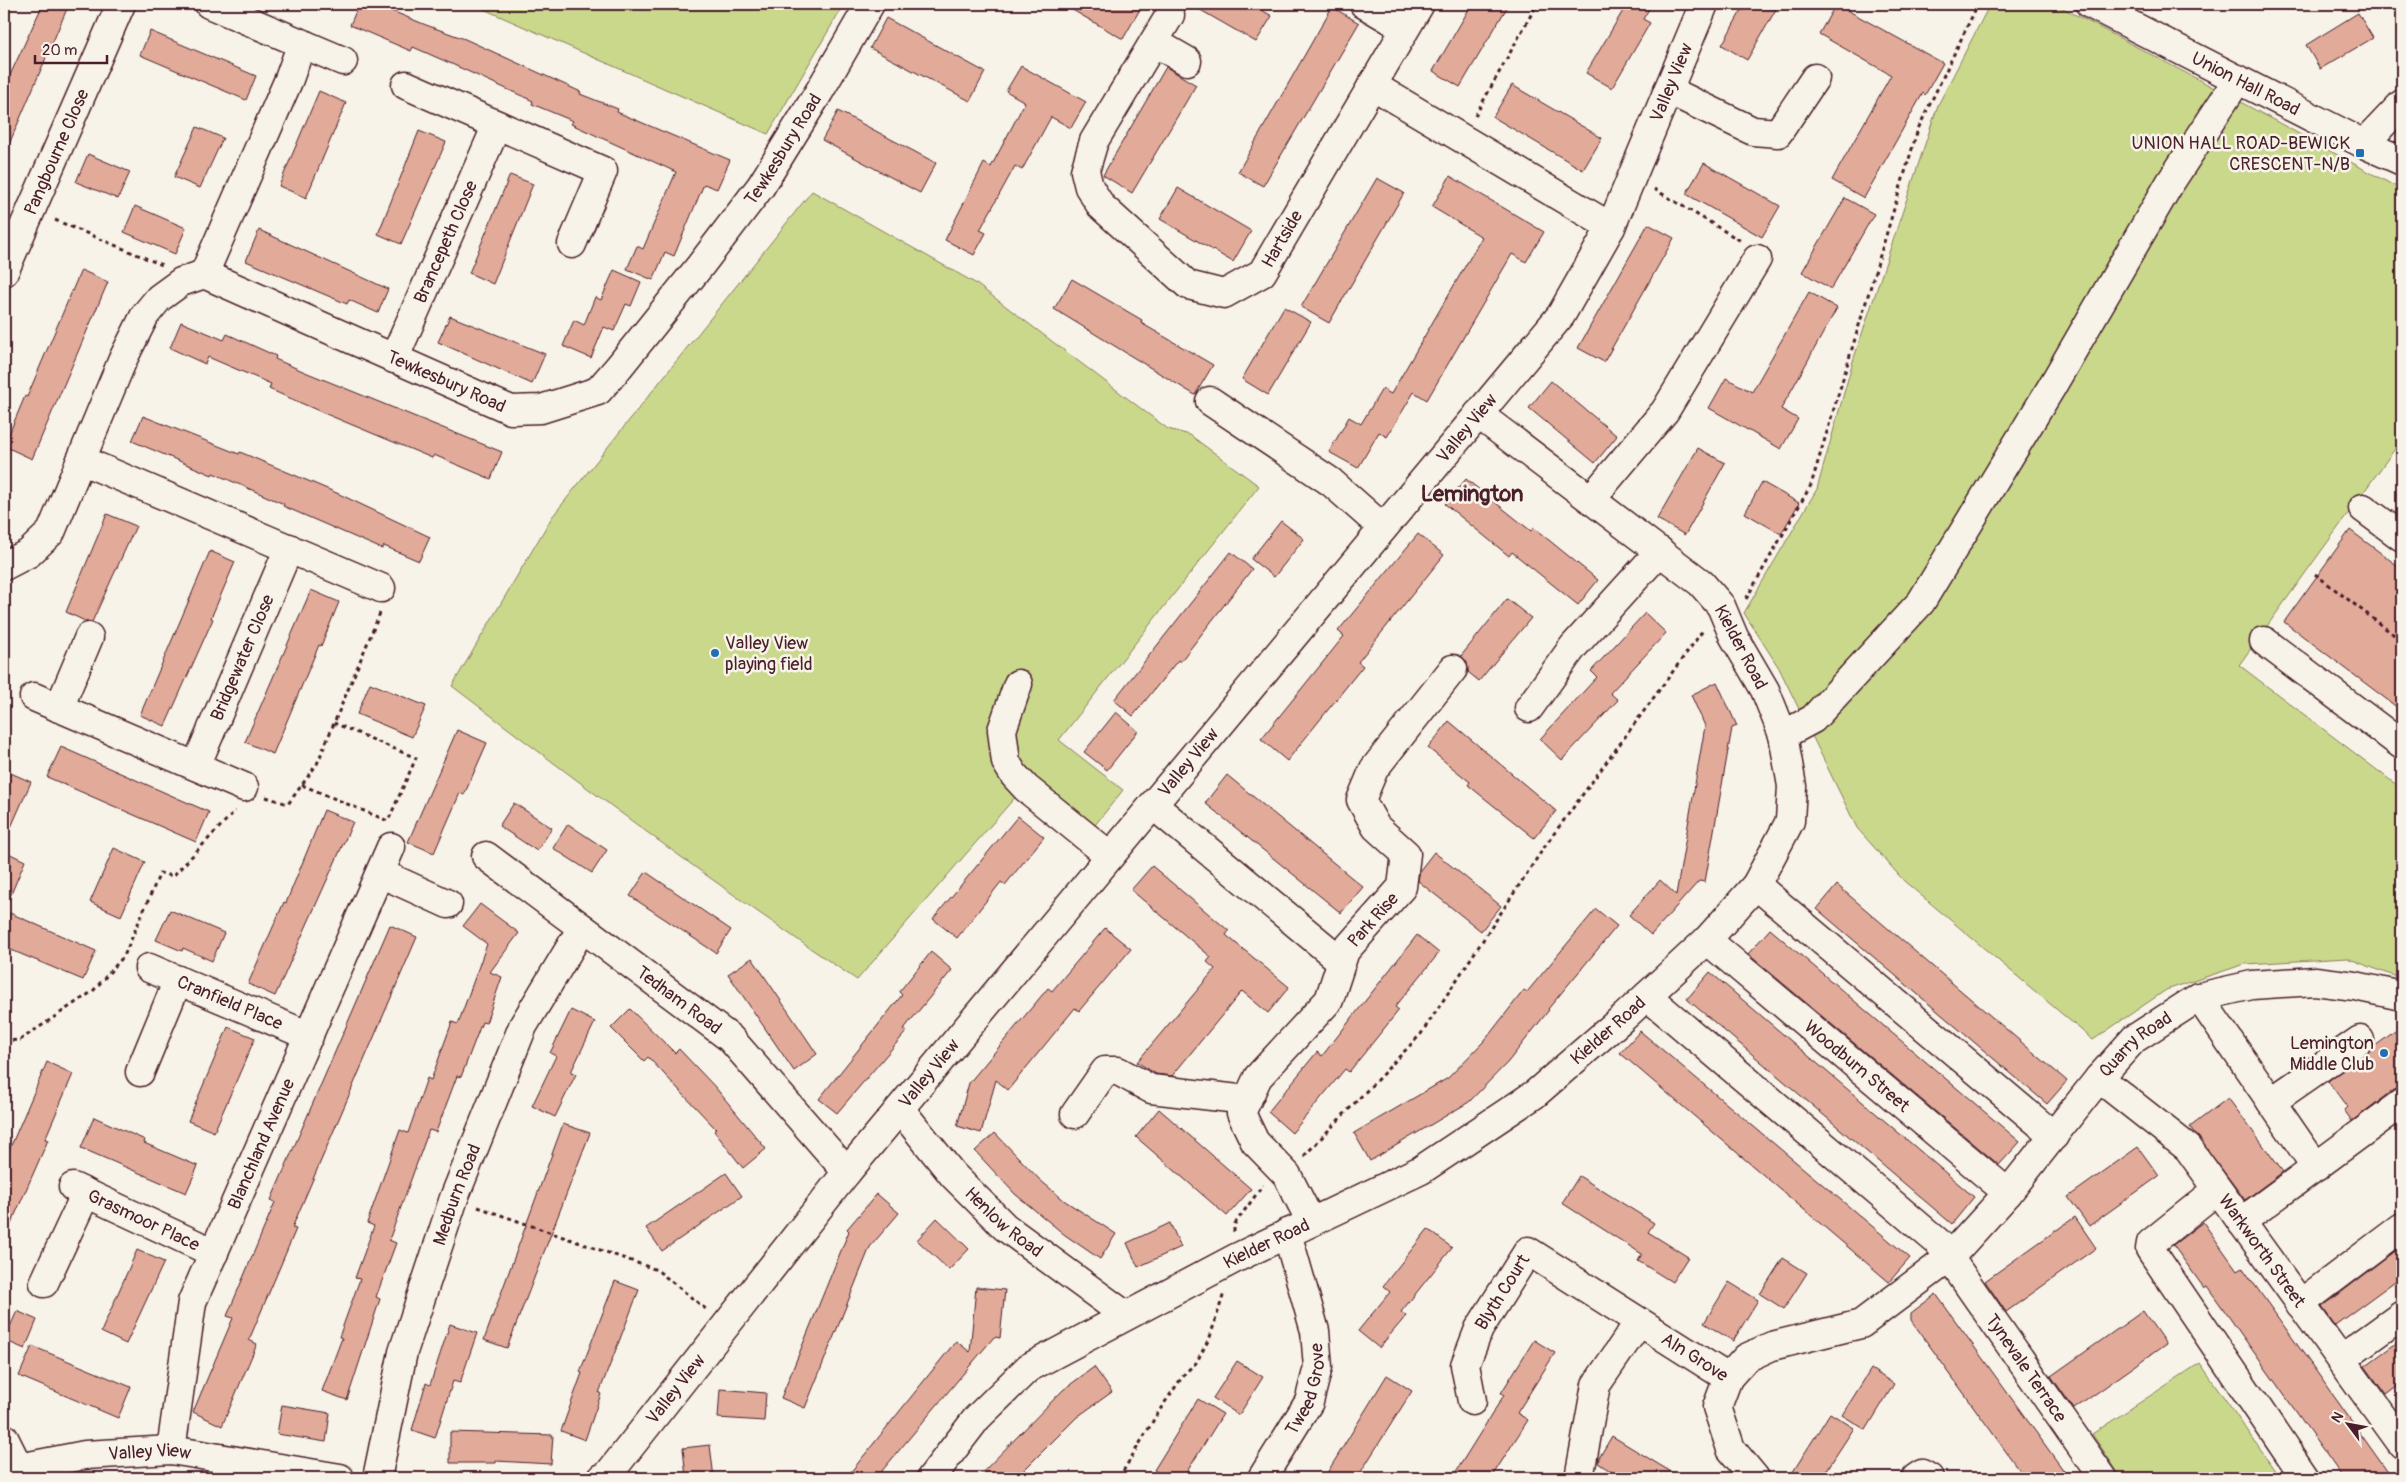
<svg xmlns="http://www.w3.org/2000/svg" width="2406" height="1482" font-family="Pangolin,sans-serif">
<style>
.green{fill:#cad88c;stroke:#8a7c5c}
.building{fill:#e1aa99;stroke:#4a1f2b}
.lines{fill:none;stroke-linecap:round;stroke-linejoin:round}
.minor-casing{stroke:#4a1f2b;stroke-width:31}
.path{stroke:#4a1f2b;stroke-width:3;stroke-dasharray:4 4;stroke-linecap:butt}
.minor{stroke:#f7f3e8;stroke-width:28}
.poi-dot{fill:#1f6fb2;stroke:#f7f3e8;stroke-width:2}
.labels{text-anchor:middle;stroke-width:5;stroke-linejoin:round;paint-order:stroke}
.street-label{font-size:18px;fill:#4a1f2b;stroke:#f7f3e8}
.poi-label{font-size:18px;fill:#4a1f2b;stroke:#f7f3e8;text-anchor:end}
.district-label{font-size:22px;font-weight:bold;fill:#4a1f2b;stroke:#f7f3e8}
</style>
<rect width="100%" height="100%" fill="#f7f3e8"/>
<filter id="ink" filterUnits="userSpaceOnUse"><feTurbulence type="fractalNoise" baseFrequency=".02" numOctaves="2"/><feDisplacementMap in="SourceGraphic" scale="10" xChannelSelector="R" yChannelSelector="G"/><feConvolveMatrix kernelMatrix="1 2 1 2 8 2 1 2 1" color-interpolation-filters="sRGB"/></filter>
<g filter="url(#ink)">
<g class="green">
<polygon points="472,4 844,4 768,134"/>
<polygon points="1990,4 2055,4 2224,93 2402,190 2402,439 2239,665 2402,789 2402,979 2347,958 2245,964 2166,990 2093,1040 1904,881 1857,828 1779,668 1744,613 1817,489 1853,361 1938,105"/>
<path d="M 812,191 L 975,283 L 1168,429 L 1190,435 L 1259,486 L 1059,740 L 1123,790 L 1079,845 L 1017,795 L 857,980 C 718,887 585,787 452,686 L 552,517 Z"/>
<polygon points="2200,1363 2280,1478 2122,1478 2092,1434"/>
</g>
<g class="building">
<polygon points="43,4 69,4 4,156 4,88"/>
<polygon points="359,4 375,4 426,25 465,39 581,92 580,94 618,109 617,112 730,160 717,189 704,184 674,256 665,252 653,280 627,269 637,246 643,249 676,172 571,124 573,121 532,104 533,101 454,65 413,47 411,51 350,25"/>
<polygon points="1062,4 1143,4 1123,39"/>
<polygon points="1190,4 1251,4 1272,16 1256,42"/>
<polygon points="1472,4 1509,4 1460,87 1433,71"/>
<polygon points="1627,4 1652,4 1643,19 1650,23 1612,88 1586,73"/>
<polygon points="1745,4 1779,4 1747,60 1722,45"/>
<polygon points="1836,4 1943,63 1925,95 1923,93 1864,198 1832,180 1891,75 1819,34"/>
<polygon points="1332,7 1359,23 1263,186 1238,172"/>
<polygon points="2358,13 2373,38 2320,69 2306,45"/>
<polygon points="886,18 985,72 970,101 870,48"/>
<polygon points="150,31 256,76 246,100 140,55"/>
<polygon points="1021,66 1086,102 1071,128 1051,117 1022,170 1015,166 980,230 986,233 974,255 945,240 984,163 991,167 1025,102 1006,91"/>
<polygon points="1166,67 1196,85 1132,193 1103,175"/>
<polygon points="1512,85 1602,138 1583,170 1493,117"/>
<polygon points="319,91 346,103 306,198 279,186"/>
<polygon points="838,111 936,163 920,193 822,140"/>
<polygon points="197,127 223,138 200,188 174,177"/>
<polygon points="419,131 446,142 401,244 378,234"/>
<polygon points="88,154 130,172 118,199 76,182"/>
<polygon points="1704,163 1780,206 1762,237 1686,194"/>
<polygon points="510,175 533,184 493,284 469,273"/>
<polygon points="1450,176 1544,232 1526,262 1512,254 1427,400 1414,392 1387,437 1379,432 1358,468 1329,452 1349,417 1361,424 1382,389 1391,394 1482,237 1432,207"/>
<polygon points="1377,178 1404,193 1329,323 1301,307"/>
<polygon points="1178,188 1251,231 1233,262 1160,219"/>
<polygon points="1845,198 1874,214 1831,289 1802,272"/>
<polygon points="135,206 186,228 175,254 124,232"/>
<polygon points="1648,224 1674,238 1604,362 1578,348"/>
<polygon points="259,230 388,289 378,313 349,300 347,304 246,261"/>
<polygon points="81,270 108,282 32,459 4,446 25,396 27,397"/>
<polygon points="614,270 641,282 631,306 626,304 614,331 604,327 591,358 563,346 574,320 584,325 595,297 601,300"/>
<polygon points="1072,279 1142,320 1141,323 1213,365 1195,395 1054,309"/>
<polygon points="1809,292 1837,308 1781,409 1798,419 1781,449 1709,408 1726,378 1752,392"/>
<polygon points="1284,307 1311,322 1268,395 1242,379"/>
<polygon points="450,316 545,354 532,384 438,342"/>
<polygon points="181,322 224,340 227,334 276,356 275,359 305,372 502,452 491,479 434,455 432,458 326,414 269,389 271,384 208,357 205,364 170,348"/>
<polygon points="1551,381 1617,436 1595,463 1529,408"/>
<polygon points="143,416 239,454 240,452 339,494 430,537 419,561 384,546 382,549 283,506 284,504 213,473 212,475 132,441"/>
<polygon points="1698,448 1725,463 1685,535 1657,519"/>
<polygon points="1466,479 1531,531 1534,528 1598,580 1578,605 1512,552 1509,556 1445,504"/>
<polygon points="1762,482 1799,503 1781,534 1745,513"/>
<polygon points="107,514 136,526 92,622 87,622 66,612"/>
<polygon points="1281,521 1304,539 1274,577 1251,559"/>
<polygon points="2350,530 2402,569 2402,711 2284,622"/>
<polygon points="1418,534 1444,555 1358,662 1363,666 1287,761 1261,739 1344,636 1338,631"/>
<polygon points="210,551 235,562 211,618 213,619 165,726 140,715"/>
<polygon points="1231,552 1252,569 1180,662 1178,660 1133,716 1114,700"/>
<polygon points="311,590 339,602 321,646 319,645 273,754 245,742"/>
<polygon points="1507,599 1531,618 1479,681 1468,672 1467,663 1461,656"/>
<polygon points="1645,613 1666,633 1610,693 1618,700 1562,760 1540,739 1597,677 1591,671"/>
<polygon points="1717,682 1737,726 1732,728 1705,882 1699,881 1651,935 1629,915 1660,880 1676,895 1705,726 1691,695"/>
<polygon points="370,683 426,706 412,737 357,714"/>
<polygon points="1116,712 1138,731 1107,770 1084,752"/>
<polygon points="1449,721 1556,811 1534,838 1468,785 1470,782 1428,748"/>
<polygon points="457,730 487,743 464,795 460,793 434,853 408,842"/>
<polygon points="61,747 209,812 196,842 47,777"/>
<polygon points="4,770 31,782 4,843"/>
<polygon points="1227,775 1363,887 1341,913 1205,803"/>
<polygon points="514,803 552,828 537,851 499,826"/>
<polygon points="324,810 353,822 275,996 248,984 284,902 286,903"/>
<polygon points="1018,816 1044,837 1005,885 1001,882 957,938 933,919"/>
<polygon points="568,824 607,850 592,873 553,848"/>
<polygon points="114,848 145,862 121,916 90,902"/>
<polygon points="4,851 25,861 4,911"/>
<polygon points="1434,852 1501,906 1481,931 1418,881 1420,870"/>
<polygon points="1152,866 1229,931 1226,935 1289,987 1268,1013 1242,991 1172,1076 1156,1074 1137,1062 1215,969 1207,962 1211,957 1131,890"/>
<polygon points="646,872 731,930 716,953 630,896"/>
<polygon points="1837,885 2067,1081 2047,1104 1817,909"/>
<polygon points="480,904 519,933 490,972 502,977 486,1023 482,1022 461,1077 457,1076 436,1132 429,1130 389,1240 396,1243 376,1297 380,1299 347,1400 322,1391 342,1338 339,1337 360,1279 355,1278 374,1226 367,1223 400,1130 408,1133 427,1078 431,1080 452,1022 458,1024 487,944 463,926"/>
<polygon points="1596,909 1617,926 1548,1009 1549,1010 1508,1062 1469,1102 1370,1161 1354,1133 1448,1078 1485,1040 1524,990 1527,992"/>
<polygon points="170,910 224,933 212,961 183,948 182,951 156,940"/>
<polygon points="10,913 96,951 83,980 4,947 4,926"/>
<polygon points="390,925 417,937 292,1228 296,1229 249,1340 257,1344 222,1426 193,1412 233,1318 227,1316 275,1202 271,1200"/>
<polygon points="1105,928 1131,949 1079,1011 1075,1008 1008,1090 996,1080 981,1133 957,1126 969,1083 1048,988 1052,991"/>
<polygon points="1770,929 2020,1142 1999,1165 1748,954"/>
<polygon points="1417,935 1439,953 1395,1007 1399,1010 1349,1072 1345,1069 1292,1133 1268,1112 1317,1052 1322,1056"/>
<polygon points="931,952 952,970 903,1030 906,1032 837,1113 819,1099 902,995 899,992"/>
<polygon points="752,958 817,1054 794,1071 728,974"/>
<polygon points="1710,972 1974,1197 1952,1224 1687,999"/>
<polygon points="630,1009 675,1053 679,1049 715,1087 766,1149 743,1168 714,1131 716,1129 648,1057 644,1061 611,1028"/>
<polygon points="571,1010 595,1022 571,1072 576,1074 555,1117 532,1106 556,1056 550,1053"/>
<polygon points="2402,1026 2402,1088 2393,1090 2352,1121 2344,1110 2347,1107 2328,1081"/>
<polygon points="228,1027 255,1038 214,1132 188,1121"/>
<polygon points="1640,1031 1910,1258 1889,1282 1620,1053"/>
<polygon points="47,1062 73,1074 45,1139 48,1140 4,1240 4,1162"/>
<polygon points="2228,1098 2283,1172 2245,1200 2190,1127"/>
<polygon points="1159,1109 1251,1189 1227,1216 1136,1137"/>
<polygon points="94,1117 145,1140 144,1143 198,1166 186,1193 81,1148"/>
<polygon points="563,1124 590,1133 507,1348 484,1340"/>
<polygon points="995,1133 1040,1180 1065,1201 1116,1234 1100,1259 1065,1235 1015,1194 975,1151"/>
<polygon points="2138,1147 2159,1176 2089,1226 2068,1197"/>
<polygon points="726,1173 742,1196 662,1251 646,1228"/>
<polygon points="1579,1176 1654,1223 1648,1232 1688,1257 1672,1282 1638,1261 1642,1254 1562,1203"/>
<polygon points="877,1194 899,1213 870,1247 805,1408 781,1398 849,1231 847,1229"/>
<polygon points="2075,1217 2096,1248 2006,1312 1985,1281"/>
<polygon points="937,1218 969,1249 949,1270 917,1240"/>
<polygon points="2203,1222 2237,1270 2242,1267 2392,1478 2343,1478 2207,1286 2204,1288 2173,1245"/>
<polygon points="1170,1223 1181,1247 1138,1267 1127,1243"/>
<polygon points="1428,1229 1452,1248 1401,1312 1406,1316 1379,1348 1358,1331 1390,1292 1383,1286"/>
<polygon points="2402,1246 2402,1276 2335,1325 2322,1307"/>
<polygon points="137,1250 164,1262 126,1344 101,1332"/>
<polygon points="1783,1258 1807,1273 1784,1309 1760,1294"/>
<polygon points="615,1281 639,1290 599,1393 601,1394 585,1440 561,1431 582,1373 580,1372"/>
<polygon points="1729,1282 1758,1300 1733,1341 1704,1323"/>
<polygon points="976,1287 1005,1290 1000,1338 994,1337 876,1478 846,1478 956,1341 970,1352"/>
<polygon points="1936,1294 2069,1478 2025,1478 1911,1320 1911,1313"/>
<polygon points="17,1311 37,1320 25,1349 4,1340"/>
<polygon points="2143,1311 2166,1344 2074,1409 2051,1376"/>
<polygon points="450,1324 477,1333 460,1383 453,1381 435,1438 412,1430 426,1383 430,1385"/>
<polygon points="2402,1339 2402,1383 2386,1395 2365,1366"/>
<polygon points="1534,1340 1555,1353 1517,1413 1528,1420 1491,1478 1452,1478 1504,1395 1501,1393"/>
<polygon points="32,1346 131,1387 118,1418 19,1376"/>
<polygon points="1237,1361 1263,1377 1239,1415 1213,1398"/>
<polygon points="1094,1367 1112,1392 1077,1417 1016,1478 977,1478 1063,1390"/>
<polygon points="1871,1369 1894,1384 1866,1430 1842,1415"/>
<polygon points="1387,1375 1412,1391 1357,1478 1324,1478"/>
<polygon points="720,1389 766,1393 764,1421 718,1418"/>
<polygon points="1198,1399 1223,1414 1183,1478 1168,1478 1154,1470"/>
<polygon points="282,1405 330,1413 326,1442 277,1434"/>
<polygon points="1830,1413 1854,1428 1835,1457 1822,1478 1789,1478"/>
<polygon points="450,1432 553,1435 551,1464 496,1461 496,1463 450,1463"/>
<polygon points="1612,1436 1681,1478 1621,1478 1598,1463 1599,1458"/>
<polygon points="710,1445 714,1478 686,1478 683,1448"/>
</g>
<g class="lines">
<g class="minor-casing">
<g id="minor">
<polyline points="209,4 343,61"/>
<polyline points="1364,4 1405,28"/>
<path id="s1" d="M 2090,4 L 2364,144 L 2402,161"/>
<path id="s2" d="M 1170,15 L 1094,141 L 1085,171 L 1089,187 L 1101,206 L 1188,285 L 1224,294 L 1262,273 L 1420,4"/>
<polyline points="1154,42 1187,61"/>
<polyline points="406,85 603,171 572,244"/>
<polyline points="1372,85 1611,227"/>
<polyline points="1668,90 1753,131 1778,133 1815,78"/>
<polyline points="2364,144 2402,104"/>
<path id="s3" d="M 4,272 L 121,4"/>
<polyline points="204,274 289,79 302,43"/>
<path id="s4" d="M 394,359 L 497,125"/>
<polyline points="1210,401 1331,482 1383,528"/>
<polyline points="81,460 381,588"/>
<polyline points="1591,499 1665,411 1757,259"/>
<polyline points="2363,508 2402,537"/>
<path id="s5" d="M 4,566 L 29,553 L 51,532 L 123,359 L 145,315 L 159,298 L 181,282 L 204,274 L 511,410 L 541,409 L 598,391 L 618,368 L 700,266 L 761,186 L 819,92 L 870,4"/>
<polyline points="2264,641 2402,745"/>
<polyline points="1018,684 1002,730 1006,762 1014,775 1026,788 1110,856"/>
<polyline points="34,697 244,787"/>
<polyline points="59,708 89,637"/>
<polyline points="1529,708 1573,647 1660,551"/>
<polyline points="1783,735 1813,719 1921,602 2051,388 2170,183 2238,79"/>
<path id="s6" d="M 196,766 L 289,548"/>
<polyline points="1153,805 1341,961"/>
<path id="s7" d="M 486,856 L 730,1038 L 847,1172"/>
<polyline points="380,873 448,904"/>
<polyline points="1756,885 2054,1136"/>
<path id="s8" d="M 1707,940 L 2008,1193"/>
<path id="s9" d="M 149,968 L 309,1036"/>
<path id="s10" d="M 1647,996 L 1939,1243 L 2103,1478"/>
<polyline points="2199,997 2316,1167"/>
<polyline points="140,1072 178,980"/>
<path id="s11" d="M 2099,1078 L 2188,1148 L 2402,1444"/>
<polyline points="2271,1102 2360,1040"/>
<path id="s12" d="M 900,1109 L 953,1175 L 1005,1227 L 1125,1315"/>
<polyline points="1075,1114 1105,1071 1118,1071 1151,1089 1247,1100"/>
<path id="s13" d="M 73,1187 L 214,1253"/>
<polyline points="2217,1190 2151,1243 2150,1249 2305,1478"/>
<path id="s14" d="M 1311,1222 L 1287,1175 L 1255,1142 L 1241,1113 L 1258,1077 L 1329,1000 L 1345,951 L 1402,887 L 1406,854 L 1376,827 L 1361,800 L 1374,769 L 1453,669"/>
<polyline points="2241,1222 2402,1103"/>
<polyline points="44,1283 86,1193"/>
<polyline points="2300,1304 2402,1227"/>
<polyline points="2341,1359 2402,1315"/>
<polyline points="1728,1378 1717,1407 1731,1449 1755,1478"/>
<path id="s15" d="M 1472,1401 L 1465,1365 L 1479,1329 L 1528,1251 L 1728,1378 L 1746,1358 L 1772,1346 L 1861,1324 L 1949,1258 L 2008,1193 L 2099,1078 L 2134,1039 L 2199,997 L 2252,985 L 2315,981 L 2355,986 L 2402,996"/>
<polyline points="4,1438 24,1478"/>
<path id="s16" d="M 171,1450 L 192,1302 L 391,847"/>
<path id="s17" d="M 19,1468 L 85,1455 L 171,1450 L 340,1478"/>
<path id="s18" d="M 377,1478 L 403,1352 L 454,1198 L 523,1026 L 582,928"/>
<path id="s19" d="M 602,1478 L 607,1476 L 847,1172 L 1561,315 L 1611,227 L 1704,4"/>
<path id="s20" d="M 931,1478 L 977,1418 L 1028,1368 L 1236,1258 L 1421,1170 L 1535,1094 L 1624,1017 L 1707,940 L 1756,885 L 1790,821 L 1792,786 L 1783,735 L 1765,690 L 1734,637 L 1721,606 L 1701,583 L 1478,414"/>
<path id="s21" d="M 1262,1478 L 1309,1402 L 1318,1367 L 1315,1331 L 1287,1233"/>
<polyline points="1579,1478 1596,1385 1639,1322"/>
<polyline points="1916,1478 1922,1474 1929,1478"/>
</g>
</g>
<g class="path">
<polyline points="1475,116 1537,4"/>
<polyline points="1654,189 1741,241"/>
<polyline points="55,220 162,265"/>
<polyline points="2315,574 2402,641"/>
<polyline points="1746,599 1811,485 1918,129 1978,4"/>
<polyline points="302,785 388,821 416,758 334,723"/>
<polyline points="266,797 288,804 317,764 380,613"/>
<polyline points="4,1041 20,1040 93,991 124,956 160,873 173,876 235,811"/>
<polyline points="1304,1156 1421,1034 1545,846 1704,629"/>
<polyline points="478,1207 657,1270 707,1310"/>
<polyline points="1234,1232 1234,1225 1263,1185"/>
<polyline points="1119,1478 1159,1411 1185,1373 1196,1363 1210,1337 1224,1293"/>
</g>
<use href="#minor" class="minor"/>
</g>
</g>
<g class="poi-dot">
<rect x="2355" y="148" width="10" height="10" rx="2.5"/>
<circle cx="715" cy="653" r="5"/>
<circle cx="2384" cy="1053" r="5"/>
</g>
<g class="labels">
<g class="street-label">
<text dy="6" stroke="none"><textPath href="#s19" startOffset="1766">Valley View</textPath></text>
<text dy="6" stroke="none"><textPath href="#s1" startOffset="175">Union Hall Road</textPath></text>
<text dy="6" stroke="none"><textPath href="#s5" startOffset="1099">Tewkesbury Road</textPath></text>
<text dy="6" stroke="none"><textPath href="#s3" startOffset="131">Pangbourne Close</textPath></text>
<text dy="6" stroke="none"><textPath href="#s2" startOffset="455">Hartside</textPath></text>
<text dy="6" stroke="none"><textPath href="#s4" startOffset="128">Brancepeth Close</textPath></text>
<text dy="6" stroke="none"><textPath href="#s5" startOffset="634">Tewkesbury Road</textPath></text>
<text dy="6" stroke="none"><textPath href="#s19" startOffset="1361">Valley View</textPath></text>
<text transform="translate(1741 647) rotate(62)" y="6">Kielder Road</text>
<text dy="6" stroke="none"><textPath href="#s6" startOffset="118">Bridgewater Close</textPath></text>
<text dy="6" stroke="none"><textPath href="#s19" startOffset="926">Valley View</textPath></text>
<text dy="6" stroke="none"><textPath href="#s14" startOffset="369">Park Rise</textPath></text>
<text dy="6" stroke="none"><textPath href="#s7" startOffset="241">Tedham Road</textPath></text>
<text dy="6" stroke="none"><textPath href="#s9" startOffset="88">Cranfield Place</textPath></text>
<text dy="6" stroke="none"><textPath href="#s20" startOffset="821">Kielder Road</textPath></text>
<text dy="6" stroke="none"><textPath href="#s15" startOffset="946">Quarry Road</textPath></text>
<text dy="6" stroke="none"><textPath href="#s8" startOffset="196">Woodburn Street</textPath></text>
<text dy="6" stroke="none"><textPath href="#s19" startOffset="521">Valley View</textPath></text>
<text dy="6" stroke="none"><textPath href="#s16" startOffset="322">Blanchland Avenue</textPath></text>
<text dy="6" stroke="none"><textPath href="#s18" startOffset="295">Medburn Road</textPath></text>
<text dy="6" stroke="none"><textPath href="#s13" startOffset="78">Grasmoor Place</textPath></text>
<text dy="6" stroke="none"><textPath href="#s12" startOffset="154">Henlow Road</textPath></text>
<text dy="6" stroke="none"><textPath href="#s20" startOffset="416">Kielder Road</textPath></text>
<text dy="6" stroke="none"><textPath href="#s11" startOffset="240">Warkworth Street</textPath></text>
<text dy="6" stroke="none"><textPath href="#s15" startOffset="119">Blyth Court</textPath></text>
<text dy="6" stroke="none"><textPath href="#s15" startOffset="365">Aln Grove</textPath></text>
<text dy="6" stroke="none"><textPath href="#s10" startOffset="535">Tynevale Terrace</textPath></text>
<text dy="6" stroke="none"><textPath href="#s21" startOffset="101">Tweed Grove</textPath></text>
<text dy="6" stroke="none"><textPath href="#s19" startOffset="116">Valley View</textPath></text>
<text dy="6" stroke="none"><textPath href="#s17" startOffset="132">Valley View</textPath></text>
</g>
<g class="poi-label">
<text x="2350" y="149">UNION HALL ROAD-BEWICK<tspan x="2350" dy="21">CRESCENT-N/B</tspan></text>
<text x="725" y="649" text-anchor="start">Valley View<tspan x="725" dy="21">playing field</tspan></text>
<text x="2374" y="1049">Lemington<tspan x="2374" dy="21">Middle Club</tspan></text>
</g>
<g class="district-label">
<text x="1472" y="501">Lemington</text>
</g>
</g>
<rect width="2406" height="1482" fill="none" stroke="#f7f3e8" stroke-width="20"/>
<rect x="10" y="10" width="2386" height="1462" fill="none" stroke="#4a1f2b" stroke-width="2" filter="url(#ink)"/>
<g transform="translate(2348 1424) rotate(302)" stroke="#f7f3e8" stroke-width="4" paint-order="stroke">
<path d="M0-4L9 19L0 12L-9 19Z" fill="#4a1f2b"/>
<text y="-8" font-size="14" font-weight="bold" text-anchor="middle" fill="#4a1f2b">N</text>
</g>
<path d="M35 55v8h72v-8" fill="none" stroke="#4a1f2b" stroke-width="2.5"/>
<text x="42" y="55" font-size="15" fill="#4a1f2b" stroke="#f7f3e8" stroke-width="4" paint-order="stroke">20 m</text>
</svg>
